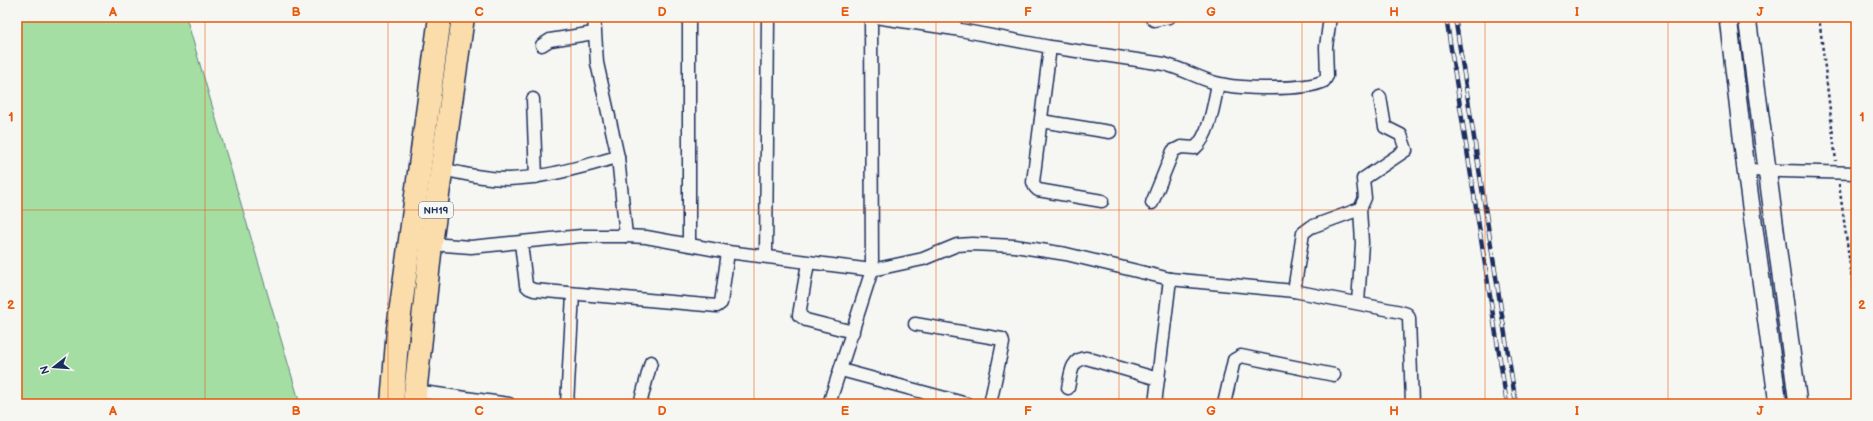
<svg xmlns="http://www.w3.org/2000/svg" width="1873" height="421" font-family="'Balsamiq Sans',sans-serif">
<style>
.green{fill:#a4dea3;stroke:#608680}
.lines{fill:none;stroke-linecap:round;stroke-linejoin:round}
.street-casing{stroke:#1b2f5e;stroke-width:15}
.secondary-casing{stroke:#1b2f5e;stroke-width:20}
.highway-casing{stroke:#1b2f5e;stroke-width:25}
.path{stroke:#1b2f5e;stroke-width:2.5;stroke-dasharray:3 3;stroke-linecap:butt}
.street{stroke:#f6f6f2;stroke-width:12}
.secondary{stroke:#f6f6f2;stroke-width:17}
.highway{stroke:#fbddab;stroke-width:22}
.rail-casing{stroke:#1b2f5e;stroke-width:4.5}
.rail{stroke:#f6f6f2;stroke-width:3;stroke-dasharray:9;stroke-linecap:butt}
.grid{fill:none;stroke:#e8590c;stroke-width:1;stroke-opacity:0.55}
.labels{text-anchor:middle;stroke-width:3;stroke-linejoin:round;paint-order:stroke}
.shield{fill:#f6f6f2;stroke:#5d6b8a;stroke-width:1}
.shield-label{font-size:10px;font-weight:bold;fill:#1b2f5e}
.neatline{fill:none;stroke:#e8590c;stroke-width:1.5}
.grid-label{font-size:13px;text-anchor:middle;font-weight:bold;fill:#e8590c}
</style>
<rect width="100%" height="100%" fill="#f6f6f2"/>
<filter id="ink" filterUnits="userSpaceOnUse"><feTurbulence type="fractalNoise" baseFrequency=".025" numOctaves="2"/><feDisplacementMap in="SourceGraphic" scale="8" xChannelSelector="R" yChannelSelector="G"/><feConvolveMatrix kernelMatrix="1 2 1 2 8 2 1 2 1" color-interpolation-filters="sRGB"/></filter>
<g filter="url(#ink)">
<polygon class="green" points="17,17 186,17 300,404 17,404"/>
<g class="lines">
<g class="street-casing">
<g id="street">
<polyline points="594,17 597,63 618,157 626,236"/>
<polyline points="689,17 689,244"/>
<polyline points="871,17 872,270 923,259 957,245 972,244 1015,246 1066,254 1170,279 1294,291 1401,312 1407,314 1409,318 1412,404"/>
<polyline points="875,17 955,29 954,17"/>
<polyline points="1151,17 1154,20 1169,17"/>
<path d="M 955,29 L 1050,47 L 1164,64 C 1183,69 1198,78 1216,83 C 1237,89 1305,91 1324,81 L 1327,76 L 1326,47 L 1330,17"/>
<polyline points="542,45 550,40 594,33"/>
<polyline points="1050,47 1033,182 1035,187 1038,190 1102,201"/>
<polyline points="533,99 536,177"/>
<polyline points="1041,121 1110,132"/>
<path d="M 442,169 C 464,174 486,179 509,179 C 546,178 583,166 618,157"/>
<polyline points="1746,170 1856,173"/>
<path d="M 1152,203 L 1173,151 L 1181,147 L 1195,148 C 1210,135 1214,102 1218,84"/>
<polyline points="521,243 526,285 529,288 534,290 717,306 721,303 728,252"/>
<polyline points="431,244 471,247 581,236 626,236 646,237 728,252 872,270 829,404"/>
<polyline points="766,256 768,17"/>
<polyline points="808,263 799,315 806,320 853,332"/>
<polyline points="1294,291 1303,233 1311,227 1360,209 1365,198 1363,179 1406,150 1401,135 1385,127 1380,97"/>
<polyline points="1358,303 1362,243 1360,209"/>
<polyline points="915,324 1002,339 1003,343 990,404"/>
<polyline points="841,370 967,404"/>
<path d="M 1068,388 C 1071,376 1070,359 1086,358 L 1158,379"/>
<polyline points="415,391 509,404"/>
<polyline points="567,404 573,294"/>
<polyline points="640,404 651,362"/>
<polyline points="1155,404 1170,279"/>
<polyline points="1224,404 1234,360 1241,356 1334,375"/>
</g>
</g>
<g class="secondary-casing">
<g id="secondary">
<polyline points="1728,17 1746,170 1778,404"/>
<polyline points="1747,17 1798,404"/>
</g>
</g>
<g class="highway-casing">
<g id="highway">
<polyline points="392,404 398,329 440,17"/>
<polyline points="414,404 431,244 463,17"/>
</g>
</g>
<g class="path">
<polyline points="1819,17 1836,161"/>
<polyline points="1839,184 1856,309"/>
</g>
<use href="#street" class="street"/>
<use href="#secondary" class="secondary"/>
<use href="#highway" class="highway"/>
<g class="rail-casing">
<g id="rail">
<polyline points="1446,17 1507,404"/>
<polyline points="1455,17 1516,404"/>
</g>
</g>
<use href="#rail" class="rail"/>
</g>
</g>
<path class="grid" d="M 205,17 L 205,404M 388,17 L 388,404M 571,17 L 571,404M 754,17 L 754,404M 936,17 L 936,404M 1119,17 L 1119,404M 1302,17 L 1302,404M 1485,17 L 1485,404M 1668,17 L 1668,404M 17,210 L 1856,210"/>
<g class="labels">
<rect class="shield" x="419" y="202" width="34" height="16" rx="3"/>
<g class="shield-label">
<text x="436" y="214">NH19</text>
</g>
</g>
<rect width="1873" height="421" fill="none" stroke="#f6f6f2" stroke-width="44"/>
<g transform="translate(54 367) rotate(253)" stroke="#f6f6f2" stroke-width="3" paint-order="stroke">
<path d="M0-3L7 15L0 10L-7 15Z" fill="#1b2f5e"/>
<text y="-6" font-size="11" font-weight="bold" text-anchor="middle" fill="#1b2f5e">N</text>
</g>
<rect x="22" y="22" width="1829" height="377" class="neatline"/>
<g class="grid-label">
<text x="113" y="16">A</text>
<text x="296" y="16">B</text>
<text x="479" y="16">C</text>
<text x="662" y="16">D</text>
<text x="845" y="16">E</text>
<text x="1028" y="16">F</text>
<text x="1211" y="16">G</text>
<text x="1394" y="16">H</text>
<text x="1577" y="16">I</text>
<text x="1760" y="16">J</text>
<text x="11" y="121">1</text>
<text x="1862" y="121">1</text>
<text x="11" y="309">2</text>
<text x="1862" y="309">2</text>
<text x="113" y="415">A</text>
<text x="296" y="415">B</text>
<text x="479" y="415">C</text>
<text x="662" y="415">D</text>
<text x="845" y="415">E</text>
<text x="1028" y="415">F</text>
<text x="1211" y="415">G</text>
<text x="1394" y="415">H</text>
<text x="1577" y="415">I</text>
<text x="1760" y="415">J</text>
</g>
</svg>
